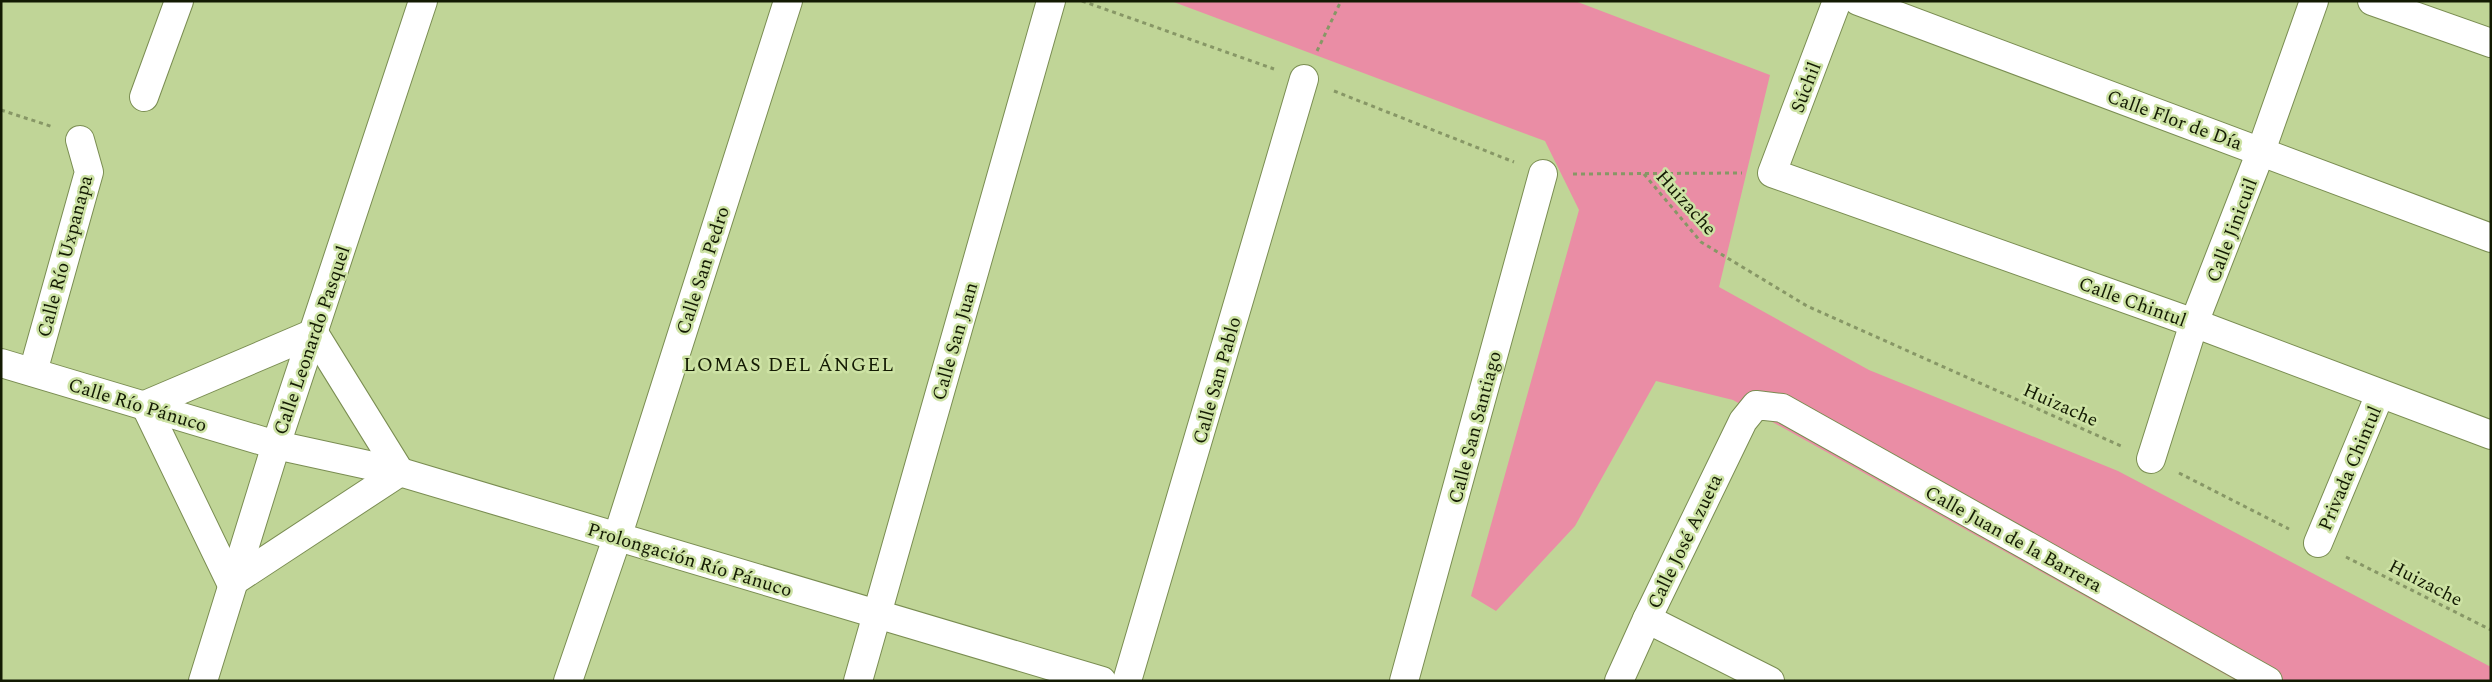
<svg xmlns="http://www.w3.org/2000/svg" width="2492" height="682" font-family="Spectral,serif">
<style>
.green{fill:#ea8da5}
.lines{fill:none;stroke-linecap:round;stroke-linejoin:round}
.minor-casing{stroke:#7a8d52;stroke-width:30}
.tertiary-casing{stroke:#7a8d52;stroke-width:30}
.path{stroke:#879766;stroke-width:3;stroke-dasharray:4 4;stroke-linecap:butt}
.minor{stroke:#fff;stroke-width:28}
.tertiary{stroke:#fff;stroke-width:28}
.labels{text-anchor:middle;stroke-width:5;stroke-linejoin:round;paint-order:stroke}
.street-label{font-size:19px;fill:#131a03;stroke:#cde2a4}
.neighbourhood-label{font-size:20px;letter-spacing:1px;fill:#131a03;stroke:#cde2a4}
</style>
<rect width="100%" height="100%" fill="#c0d597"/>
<polygon class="green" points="1171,1 1575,1 1770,75 1719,287 1869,370 2118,471 2491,667 2491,681 2237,681 1733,400 1656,381 1575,526 1496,611 1471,596 1579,210 1545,141"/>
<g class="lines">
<g class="minor-casing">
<g id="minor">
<polyline points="1837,1 1772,173 2194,323 2491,435"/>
<polyline points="1858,1 2491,238"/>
<polyline points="2372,1 2491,43"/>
<polyline points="144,97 179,1"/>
<polyline points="33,372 89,172 80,140"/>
<polyline points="2151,459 2194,323 2261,151 2314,1"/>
<polyline points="2318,543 2380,394"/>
<polyline points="1647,619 1770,681"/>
<polyline points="568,681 617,538 788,1"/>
<polyline points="858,681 1051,1"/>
<polyline points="1127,681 1304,79"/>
<polyline points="1404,681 1543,174"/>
<polyline points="1619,681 1647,619 1743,421 1756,405 1782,408 2268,681"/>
</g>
</g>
<g class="tertiary-casing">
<g id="tertiary">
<polygon points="314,333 400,472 231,583 145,405"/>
<polyline points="1,363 276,445 400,472 1102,681"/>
<polyline points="203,681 276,445 423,1"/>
</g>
</g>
<g class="path">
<polyline points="1082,1 1274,69"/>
<polyline points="1317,51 1341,1"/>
<polyline points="1334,91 1514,162"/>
<polyline points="1,110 53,127"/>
<polyline points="1573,174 1742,173"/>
<polyline points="1644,174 1701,242 1807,306 2121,446"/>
<polyline points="2179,473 2289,529"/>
<polyline points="2346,557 2491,630"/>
</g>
<use href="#minor" class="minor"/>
<use href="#tertiary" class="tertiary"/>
</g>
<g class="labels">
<g class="street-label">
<text transform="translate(1805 87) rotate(-69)" y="7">Súchil</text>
<text transform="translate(2175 119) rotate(20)" y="7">Calle Flor de Día</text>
<text transform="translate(1687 202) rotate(48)" y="7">Huizache</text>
<text transform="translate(2231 230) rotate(-69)" y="7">Calle Jinicuil</text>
<text transform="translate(64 256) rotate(-75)" y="7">Calle Río Uxpanapa</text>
<text transform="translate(702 270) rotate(-72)" y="7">Calle San Pedro</text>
<text transform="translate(2133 301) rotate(20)" y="7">Calle Chintul</text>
<text transform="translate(311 340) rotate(-71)" y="7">Calle Leonardo Pasquel</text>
<text transform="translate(954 341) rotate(-74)" y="7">Calle San Juan</text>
<text transform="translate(1216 380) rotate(-74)" y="7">Calle San Pablo</text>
<text transform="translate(138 404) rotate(17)" y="7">Calle Río Pánuco</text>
<text transform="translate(2061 404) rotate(24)" y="7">Huizache</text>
<text transform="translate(1474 427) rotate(-75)" y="7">Calle San Santiago</text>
<text transform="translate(2349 468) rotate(-67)" y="7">Privada Chintul</text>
<text transform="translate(2014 538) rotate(29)" y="7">Calle Juan de la Barrera</text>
<text transform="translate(1684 541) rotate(-64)" y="7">Calle José Azueta</text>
<text transform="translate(690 559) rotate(17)" y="7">Prolongación Río Pánuco</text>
<text transform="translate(2426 582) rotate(27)" y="7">Huizache</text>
</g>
<g class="neighbourhood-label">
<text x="789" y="371">LOMAS DEL ÁNGEL</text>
</g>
</g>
<rect width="2492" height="682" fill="none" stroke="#131a03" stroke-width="5"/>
</svg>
